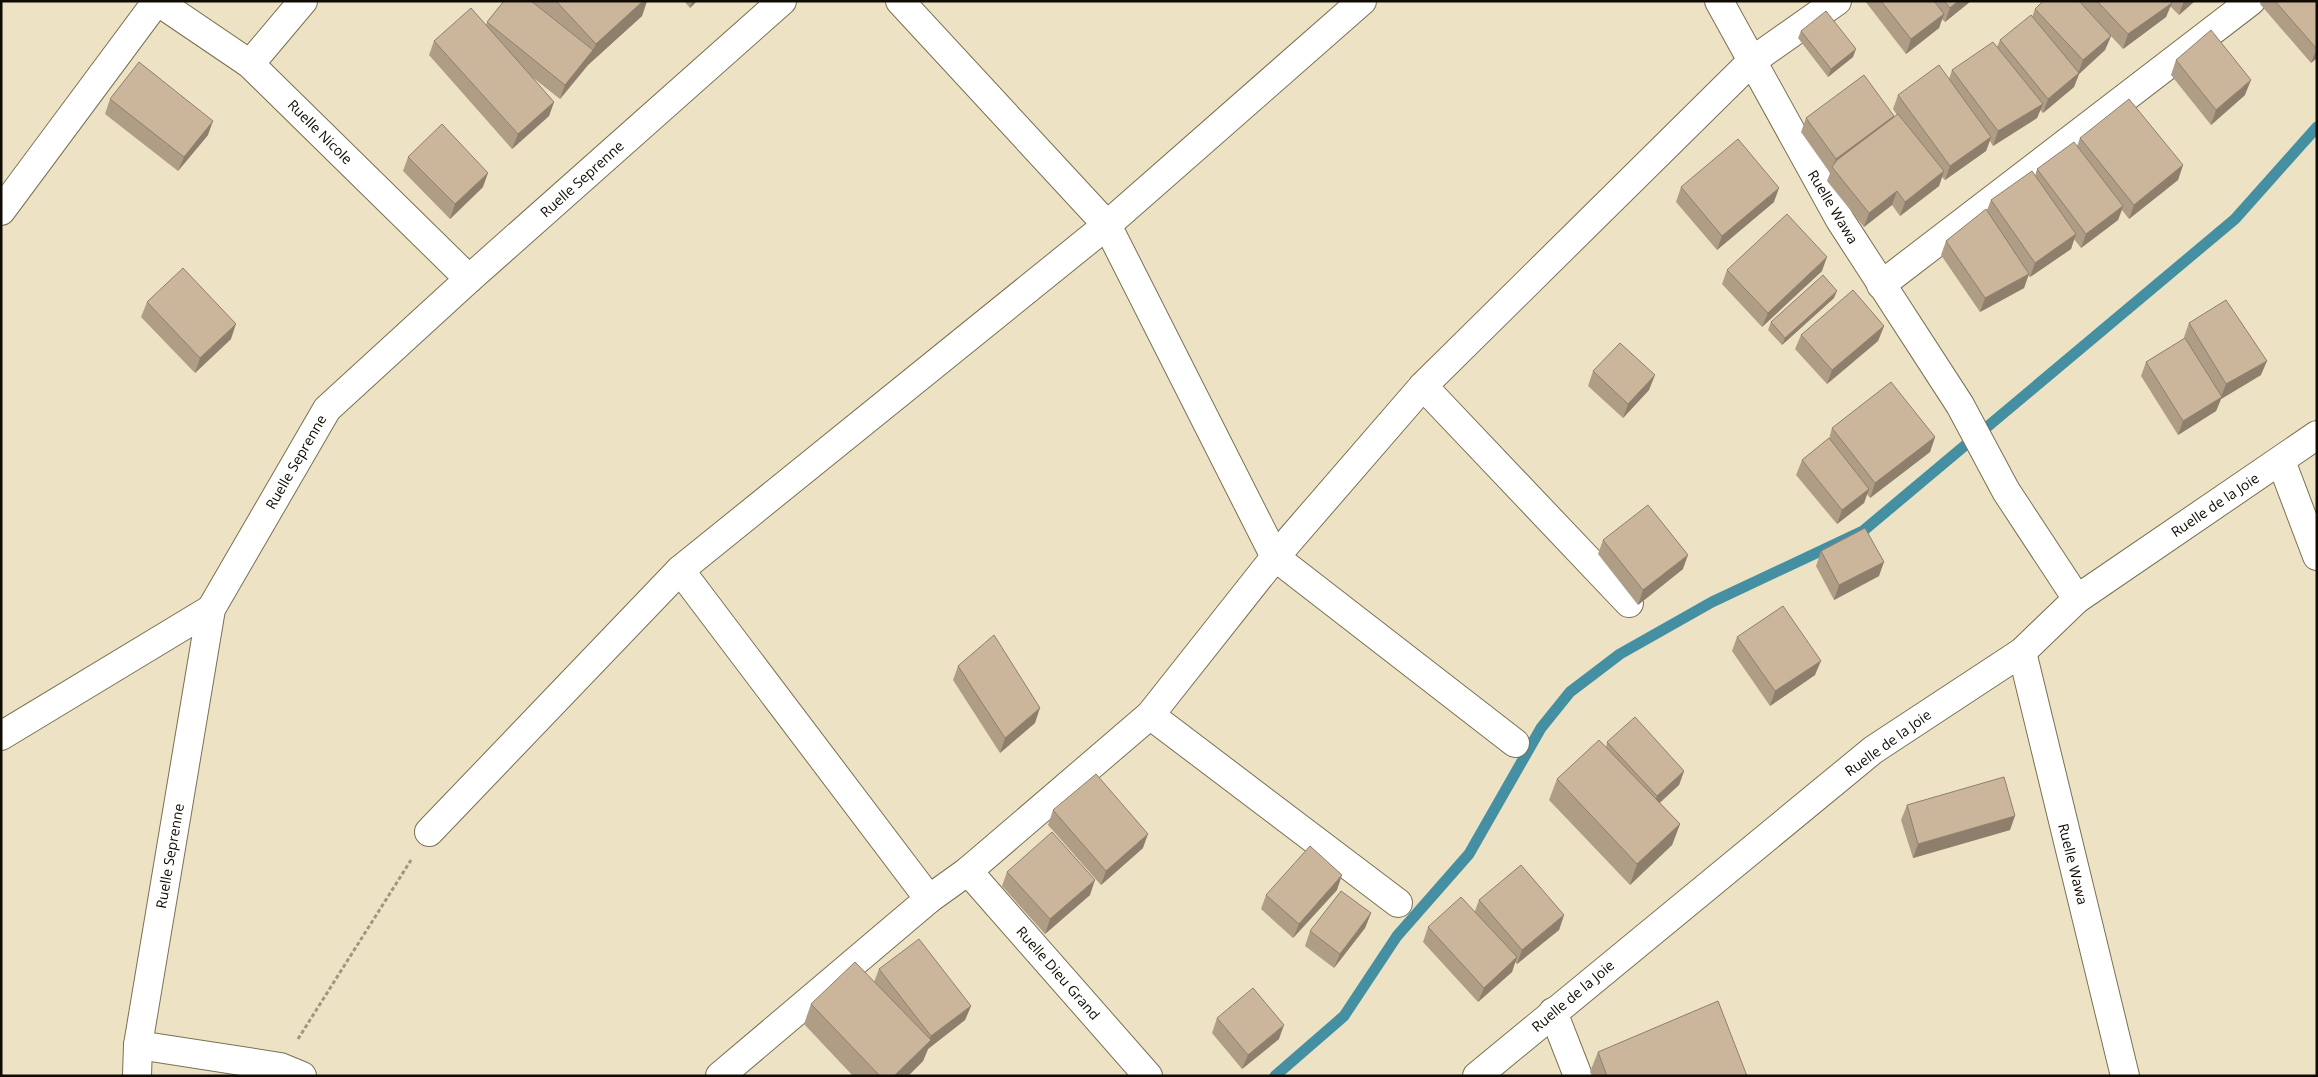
<svg xmlns="http://www.w3.org/2000/svg" width="2318" height="1077" font-family="'Open Sans',sans-serif">
<style>
.lines{fill:none;stroke-linecap:round;stroke-linejoin:round}
.stream{stroke:#448fa1;stroke-width:11}
.minor-casing{stroke:#797054;stroke-width:30}
.path{stroke:#9e9780;stroke-width:3;stroke-dasharray:4 2.5;stroke-linecap:butt}
.minor{stroke:#fff;stroke-width:28}
.wall{fill:#af9d86}
.shaded-wall{fill:#8e7f6d}
.building{fill:#cbb69c;stroke:#8e7f6d}
.labels{text-anchor:middle;stroke-width:4;stroke-linejoin:round;paint-order:stroke}
.street-label{font-size:14px;fill:#0f0b03;stroke:#fff}
</style>
<rect width="100%" height="100%" fill="#ede3c4"/>
<g class="lines">
<polyline class="stream" points="1275,1076 1344,1016 1397,936 1469,854 1541,728 1570,692 1620,654 1712,602 1863,531 2235,219 2317,127"/>
<g class="minor-casing">
<g id="minor">
<polyline points="900,1 1107,225 1275,557 1515,743"/>
<polyline points="1719,1 1840,220 1960,405 2006,491 2077,599"/>
<polyline points="250,64 303,1"/>
<polyline points="1,211 157,1 250,64 469,279"/>
<polyline points="1881,285 2251,1"/>
<polyline points="1423,386 1629,603"/>
<polyline points="2281,461 2317,556"/>
<polyline points="680,570 929,899"/>
<polyline points="2022,652 2125,1076"/>
<polyline points="1150,715 1398,903"/>
<polyline points="1,736 211,609"/>
<polyline points="429,832 680,570 1107,225 1362,1"/>
<polyline points="968,871 1148,1076"/>
<polyline points="1553,1012 1578,1076"/>
<polyline points="138,1045 280,1067 302,1076"/>
<polyline points="137,1076 138,1045 211,609 327,409 469,279 782,1"/>
<polyline points="720,1076 929,899 968,871 1150,715 1275,557 1423,386 1752,61 1837,1"/>
<polyline points="1477,1076 1873,750 2022,652 2077,599 2317,435"/>
</g>
</g>
<polyline class="path" points="298,1039 411,860"/>
<use href="#minor" class="minor"/>
</g>
<g class="wall">
<polygon points="504,1 647,1 642,16 588,65 560,99 532,77 554,102 549,116 512,149 429,55 434,41 486,25 487,22"/>
<polygon points="684,1 697,1 690,8"/>
<polygon points="1865,1 1971,1 1945,22 1942,19 1939,28 1906,54"/>
<polygon points="2043,1 2195,1 2179,15 2170,6 2166,17 2123,49 2111,36 2105,50 2079,74 2074,87 2043,113 2040,110 2037,118 1993,146 1990,141 1986,151 1945,180 1942,177 1939,186 1900,216 1892,205 1864,227 1827,181 1830,173 1801,132 1806,118 1893,118 1897,115 1893,109 1898,95 1949,79 1952,70 1997,47 2000,40 2032,17 2035,9"/>
<polygon points="2261,1 2317,1 2317,58 2311,63 2260,4"/>
<polygon points="1801,31 1853,57 1828,77 1798,38"/>
<polygon points="2176,60 2245,95 2211,125 2171,75"/>
<polygon points="110,99 208,135 178,171 105,114"/>
<polygon points="2080,138 2183,165 2178,180 2129,219 2122,210 2118,220 2081,248 2074,239 2071,249 2030,277 2028,275 2024,288 1980,312 1941,255 1946,241 1987,210 1991,200 2035,176 2037,169 2077,146"/>
<polygon points="408,157 483,187 450,219 403,171"/>
<polygon points="1681,187 1774,202 1717,250 1676,202"/>
<polygon points="1727,270 1822,271 1762,327 1722,284"/>
<polygon points="1834,298 1782,345 1768,330 1771,322"/>
<polygon points="147,302 231,339 195,373 141,317"/>
<polygon points="2189,323 2261,375 2221,399 2216,411 2178,435 2141,376 2146,362 2185,338 2184,337"/>
<polygon points="1884,326 1878,341 1827,384 1795,349 1801,335"/>
<polygon points="1593,371 1649,390 1623,418 1588,386"/>
<polygon points="1832,428 1935,437 1930,452 1870,498 1867,494 1864,503 1837,524 1796,475 1802,460 1829,439"/>
<polygon points="1603,540 1683,569 1638,605 1598,554"/>
<polygon points="1821,551 1879,576 1834,600 1816,566"/>
<polygon points="1737,637 1815,675 1770,706 1732,651"/>
<polygon points="958,666 1035,723 1000,753 953,680"/>
<polygon points="1607,742 1684,771 1679,785 1660,803 1680,824 1672,845 1630,885 1549,800 1557,779 1606,747"/>
<polygon points="1907,805 2010,830 1913,858 1901,820"/>
<polygon points="1053,810 1143,848 1101,885 1048,825"/>
<polygon points="1007,872 1090,895 1045,934 1002,886"/>
<polygon points="1337,890 1293,938 1261,909 1266,895"/>
<polygon points="1479,900 1564,915 1559,930 1517,964 1515,962 1512,972 1478,1002 1423,942 1428,927 1475,911"/>
<polygon points="1371,913 1365,928 1334,968 1305,946 1310,931"/>
<polygon points="879,969 971,1006 965,1020 928,1049 923,1061 908,1076 853,1076 804,1024 811,1004 874,982"/>
<polygon points="1217,1018 1279,1039 1242,1069 1212,1033"/>
<polygon points="1598,1052 1747,1076 1592,1076 1590,1072"/>
</g>
<g class="shaded-wall">
<polygon points="643,1 647,1 642,16 588,65 560,99 565,85 593,50 596,44"/>
<polygon points="692,1 697,1 690,8"/>
<polygon points="1958,1 1971,1 1945,22 1950,8"/>
<polygon points="2184,1 2195,1 2179,15"/>
<polygon points="2172,3 2166,17 2123,49 2128,34"/>
<polygon points="1944,14 1939,28 1906,54 1911,39"/>
<polygon points="2111,36 2105,50 2079,74 2074,87 2043,113 2048,99 2078,74 2083,60"/>
<polygon points="2317,48 2317,58 2311,63"/>
<polygon points="1856,49 1853,57 1828,77 1831,69"/>
<polygon points="2251,80 2245,95 2211,125 2216,110"/>
<polygon points="554,102 549,116 512,149 518,134"/>
<polygon points="2043,104 2037,118 1993,146 1998,131"/>
<polygon points="1894,116 1889,130 1833,167 1836,159"/>
<polygon points="213,121 208,135 178,171 184,157"/>
<polygon points="1991,137 1986,151 1945,180 1950,166"/>
<polygon points="2183,165 2178,180 2129,219 2134,205"/>
<polygon points="1944,171 1939,186 1900,216 1905,202"/>
<polygon points="488,173 483,187 450,219 455,204"/>
<polygon points="1779,188 1774,202 1717,250 1722,236"/>
<polygon points="1897,191 1892,205 1864,227 1869,213"/>
<polygon points="2123,206 2118,220 2081,248 2086,234"/>
<polygon points="2076,234 2071,249 2030,277 2035,263"/>
<polygon points="1827,257 1822,271 1762,327 1768,313"/>
<polygon points="2029,274 2024,288 1980,312 1985,298"/>
<polygon points="1837,291 1834,298 1782,345 1785,338"/>
<polygon points="236,324 231,339 195,373 200,358"/>
<polygon points="1884,326 1878,341 1827,384 1832,370"/>
<polygon points="2267,361 2261,375 2221,399 2216,411 2178,435 2183,421 2221,397 2226,384"/>
<polygon points="1655,375 1649,390 1623,418 1628,404"/>
<polygon points="1935,437 1930,452 1870,498 1875,483"/>
<polygon points="1869,489 1864,503 1837,524 1842,510"/>
<polygon points="1688,555 1683,569 1638,605 1643,590"/>
<polygon points="1884,562 1879,576 1834,600 1839,585"/>
<polygon points="1821,661 1815,675 1770,706 1775,691"/>
<polygon points="1040,708 1035,723 1000,753 1005,738"/>
<polygon points="1684,771 1679,785 1651,810 1657,796"/>
<polygon points="2015,816 2010,830 1913,858 1918,844"/>
<polygon points="1680,824 1672,845 1630,885 1637,864"/>
<polygon points="1148,834 1143,848 1101,885 1106,871"/>
<polygon points="1342,875 1337,890 1293,938 1299,924"/>
<polygon points="1095,880 1090,895 1045,934 1050,919"/>
<polygon points="1371,913 1365,928 1334,968 1340,954"/>
<polygon points="1564,915 1559,930 1517,964 1522,950"/>
<polygon points="1517,957 1512,972 1478,1002 1484,988"/>
<polygon points="971,1006 965,1020 928,1049 923,1061 908,1076 894,1076 928,1043 931,1036"/>
<polygon points="1284,1025 1279,1039 1242,1069 1248,1055"/>
</g>
<g class="building">
<polygon points="504,1 531,1 593,50 565,85 487,22"/>
<polygon points="556,1 643,1 596,44"/>
<polygon points="1881,1 1934,1 1944,14 1911,39"/>
<polygon points="1944,1 1958,1 1950,8"/>
<polygon points="2043,1 2079,1 2111,36 2083,60 2035,9"/>
<polygon points="2097,1 2170,1 2172,3 2128,34"/>
<polygon points="2275,1 2317,1 2317,48 2316,48"/>
<polygon points="471,8 554,102 518,134 434,41"/>
<polygon points="1826,11 1856,49 1831,69 1801,31"/>
<polygon points="2031,15 2079,73 2048,99 2000,40"/>
<polygon points="2211,30 2251,80 2216,110 2176,60"/>
<polygon points="1993,42 2043,104 1998,131 1952,70"/>
<polygon points="139,62 213,121 184,157 110,99"/>
<polygon points="1939,65 1991,137 1950,166 1898,95"/>
<polygon points="1864,75 1894,116 1836,159 1806,118"/>
<polygon points="2129,99 2183,165 2134,205 2080,138"/>
<polygon points="1898,114 1944,171 1905,202 1897,191 1869,213 1832,167 1837,160"/>
<polygon points="442,124 488,173 455,204 408,157"/>
<polygon points="1738,139 1779,188 1722,236 1681,187"/>
<polygon points="2074,142 2123,206 2086,234 2037,169"/>
<polygon points="2032,171 2076,234 2035,263 1991,200"/>
<polygon points="1986,209 2029,274 1985,298 1946,241"/>
<polygon points="1787,214 1827,257 1768,313 1727,270"/>
<polygon points="183,268 236,324 200,358 147,302"/>
<polygon points="1823,275 1837,291 1785,338 1771,322"/>
<polygon points="1853,290 1884,326 1832,370 1801,335"/>
<polygon points="2226,300 2267,361 2226,384 2189,323"/>
<polygon points="2185,338 2222,397 2183,421 2146,362"/>
<polygon points="1620,343 1655,375 1628,404 1593,371"/>
<polygon points="1891,382 1935,437 1875,483 1832,428"/>
<polygon points="1829,438 1869,489 1842,510 1802,460"/>
<polygon points="1648,505 1688,555 1643,590 1603,540"/>
<polygon points="1865,528 1884,562 1839,585 1821,551"/>
<polygon points="1783,606 1821,661 1775,691 1737,637"/>
<polygon points="994,635 1040,708 1005,738 958,666"/>
<polygon points="1635,717 1684,771 1657,796 1607,742"/>
<polygon points="1599,740 1680,824 1637,864 1557,779"/>
<polygon points="1096,774 1148,834 1106,871 1053,810"/>
<polygon points="2004,777 2015,816 1918,844 1907,805"/>
<polygon points="1052,832 1095,880 1050,919 1007,872"/>
<polygon points="1310,846 1342,875 1299,924 1266,895"/>
<polygon points="1521,865 1564,915 1522,950 1479,900"/>
<polygon points="1341,891 1371,913 1340,954 1310,931"/>
<polygon points="1461,897 1517,957 1484,988 1428,927"/>
<polygon points="919,939 971,1006 931,1036 879,969"/>
<polygon points="855,962 931,1040 894,1076 880,1076 811,1004"/>
<polygon points="1253,988 1284,1025 1248,1055 1217,1018"/>
<polygon points="1718,1001 1747,1076 1607,1076 1598,1052"/>
</g>
<g class="labels">
<g class="street-label">
<text transform="translate(320 132) rotate(45)" y="5">Ruelle Nicole</text>
<text transform="translate(582 179) rotate(-42)" y="5">Ruelle Seprenne</text>
<text transform="translate(1833 207) rotate(59)" y="5">Ruelle Wawa</text>
<text transform="translate(296 462) rotate(-60)" y="5">Ruelle Seprenne</text>
<text transform="translate(2215 505) rotate(-34)" y="5">Ruelle de la Joie</text>
<text transform="translate(1888 743) rotate(-36)" y="5">Ruelle de la Joie</text>
<text transform="translate(170 856) rotate(-80)" y="5">Ruelle Seprenne</text>
<text transform="translate(2073 864) rotate(76)" y="5">Ruelle Wawa</text>
<text transform="translate(1058 973) rotate(49)" y="5">Ruelle Dieu Grand</text>
<text transform="translate(1573 996) rotate(-40)" y="5">Ruelle de la Joie</text>
</g>
</g>
<rect width="2318" height="1077" fill="none" stroke="#0f0b03" stroke-width="5"/>
</svg>
